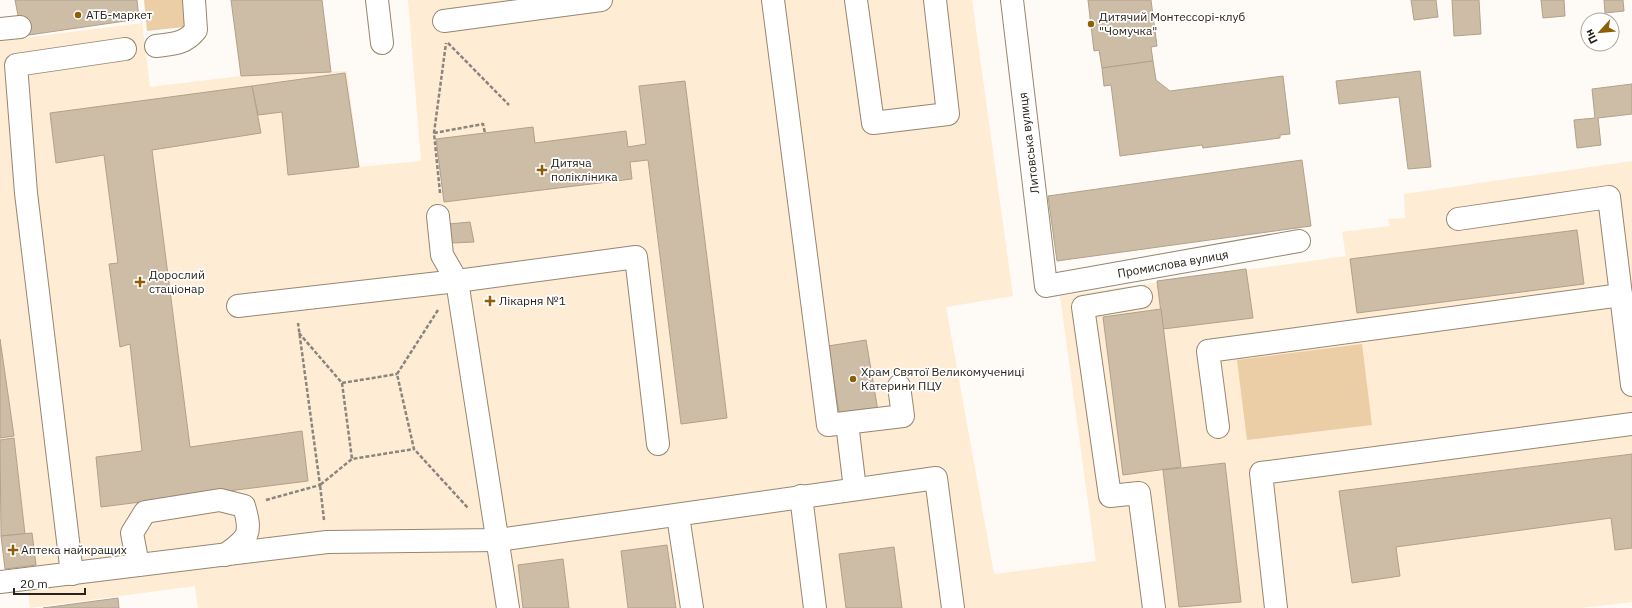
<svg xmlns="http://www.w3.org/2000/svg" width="1632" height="608" font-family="'IBM Plex Sans',sans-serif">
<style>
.built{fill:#feecd4}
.green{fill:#ebcda6}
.building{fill:#cdbda6;stroke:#b1a18b}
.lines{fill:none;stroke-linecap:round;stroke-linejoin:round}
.minor-casing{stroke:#968671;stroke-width:24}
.path{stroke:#8a857e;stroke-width:2.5;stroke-dasharray:4 2;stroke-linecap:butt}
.minor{stroke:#fff;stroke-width:22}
.poi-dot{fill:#8e5f07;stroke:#fff;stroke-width:1.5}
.labels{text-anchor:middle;stroke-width:3.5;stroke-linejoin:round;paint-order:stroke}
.poi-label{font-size:12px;fill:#29231b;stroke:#fff;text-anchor:start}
.street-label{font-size:12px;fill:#29231b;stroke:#fff}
</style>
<rect width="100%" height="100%" fill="#fefaf5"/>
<polygon class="built" points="408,0 972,0 1013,296 946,307 994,574 1096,561 1060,296 1346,256 1342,232 1390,226 1388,219 1405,218 1404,194 1632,161 1632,602 1581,608 198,608 195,586 30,608 25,566 36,565 32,533 25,534 14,438 0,440 0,438 14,436 0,339 0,41 142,23 150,87 241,76 347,71 359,167 421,161"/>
<g class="green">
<polygon points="144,0 190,0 193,26 147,31"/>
<polygon points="1362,344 1372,425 1247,440 1237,360"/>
</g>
<g class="building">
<polygon points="15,0 137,0 139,19 22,36"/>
<polygon points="231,0 322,0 331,72 241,76"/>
<polygon points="1088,0 1151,0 1157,46 1151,47 1153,61 1102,68 1099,50 1094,51"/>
<polygon points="1411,0 1436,0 1438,17 1414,20"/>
<polygon points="1452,0 1479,0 1481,34 1454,36"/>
<polygon points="1541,0 1564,0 1565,16 1543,18"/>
<polygon points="1604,0 1623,0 1624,11 1605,13"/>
<polygon points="1153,61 1156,80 1170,91 1283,76 1290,134 1280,135 1280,138 1203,148 1202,145 1120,156 1111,85 1104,86 1102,68"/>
<polygon points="1420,71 1431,167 1408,169 1399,97 1339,104 1336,81"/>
<polygon points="345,73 359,167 288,175 282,112 258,115 252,86"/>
<polygon points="685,81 727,418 681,424 648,160 630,162 632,179 444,202 436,139 533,127 535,143 626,131 628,147 646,144 639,86"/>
<polygon points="1632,84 1632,114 1598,118 1601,145 1577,148 1574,120 1595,118 1592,89"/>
<polygon points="252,86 261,133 152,150 190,447 302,431 308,481 101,507 96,457 142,451 130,344 120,347 109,264 118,263 104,155 56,163 50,113"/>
<polygon points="1302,160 1311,226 1057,261 1048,196"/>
<polygon points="470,222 474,242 452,243 449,224"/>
<polygon points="1577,230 1584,284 1357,313 1350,259"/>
<polygon points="1246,269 1253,318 1163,329 1157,281"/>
<polygon points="1161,309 1181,467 1123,475 1103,317"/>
<polygon points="0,339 14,436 0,438"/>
<polygon points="866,340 878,411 840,418 828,346"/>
<polygon points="14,438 25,534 1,536 0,440"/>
<polygon points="1632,454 1632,548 1615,550 1611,518 1396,547 1400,576 1352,583 1339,491"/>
<polygon points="1225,463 1241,602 1179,607 1163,470"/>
<polygon points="32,533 36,565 5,569 1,536"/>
<polygon points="667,545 676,608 628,608 621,551"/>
<polygon points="894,547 902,608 846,608 839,554"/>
<polygon points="563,559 569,608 523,608 518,565"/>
<polygon points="118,598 119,608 43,608"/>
</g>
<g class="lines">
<g class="minor-casing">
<g id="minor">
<polyline points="377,0 382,43"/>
<polyline points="773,0 828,425 903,416 899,386"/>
<polyline points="856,0 873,123 948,114 935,0"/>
<polyline points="1012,0 1046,286 1299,241"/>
<polyline points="444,21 601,0"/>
<polyline points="0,29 20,27"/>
<path d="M 156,46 C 173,44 185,44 196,30 L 194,0"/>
<polyline points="438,216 442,255 457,281 508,608"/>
<polyline points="1458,219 1609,197 1632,385"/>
<polyline points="1141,297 1083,307 1110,496 1139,493 1154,608"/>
<polyline points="238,306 457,281 636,257 658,444"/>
<polyline points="847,423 855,489"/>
<polyline points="1218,427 1208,351 1621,295"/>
<polyline points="801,496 815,608"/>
<polyline points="678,516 692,608"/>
<path d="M 138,565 L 132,533 L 145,512 L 220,500 L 244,506 C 252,534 249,538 225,555"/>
<polyline points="72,574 26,193 16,65 125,49"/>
<polyline points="0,582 327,542 498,540 936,478 953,608"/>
<polyline points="1276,608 1261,473 1632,424"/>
</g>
</g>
<g class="path">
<polyline points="448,43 509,105"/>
<polyline points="434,133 483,124 485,133"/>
<polyline points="440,193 434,133 446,43"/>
<polyline points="438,310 397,374 414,449 468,508"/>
<polyline points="299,333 342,383 397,374"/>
<polyline points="342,383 352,459"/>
<polyline points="266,500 320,485 298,323"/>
<polyline points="324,520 320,485 352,459 414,449"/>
</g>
<use href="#minor" class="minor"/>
</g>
<g class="poi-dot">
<circle cx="78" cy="15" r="4"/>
<circle cx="1091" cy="24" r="4"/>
<path d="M540 164h4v4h4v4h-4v4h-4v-4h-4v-4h4z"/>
<path d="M138 276h4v4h4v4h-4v4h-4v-4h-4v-4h4z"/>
<path d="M488 295h4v4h4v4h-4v4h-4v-4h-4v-4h4z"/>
<circle cx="853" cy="379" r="4"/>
<path d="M11 544h4v4h4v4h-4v4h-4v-4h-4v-4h4z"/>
</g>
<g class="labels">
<g class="poi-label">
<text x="86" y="19">АТБ-маркет</text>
<text x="1099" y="21">Дитячий Монтессорі-клуб<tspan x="1099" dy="14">"Чомучка"</tspan></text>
<text x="551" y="167">Дитяча<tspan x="551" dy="14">полікліника</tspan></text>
<text x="149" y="279">Дорослий<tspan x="149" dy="14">стаціонар</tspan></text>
<text x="499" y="305">Лікарня №1</text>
<text x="861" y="376">Храм Святої Великомучениці<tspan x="861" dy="14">Катерини ПЦУ</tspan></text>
<text x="21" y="554">Аптека найкращих</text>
</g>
<g class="street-label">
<text transform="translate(1029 143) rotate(-97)" y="4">Литовська вулиця</text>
<text transform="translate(1173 264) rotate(-10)" y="4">Промислова вулиця</text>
</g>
</g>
<g transform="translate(1600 32) rotate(243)"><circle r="19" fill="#ffffff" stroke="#a9a7a4"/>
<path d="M0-3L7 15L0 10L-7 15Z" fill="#8e5f07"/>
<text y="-6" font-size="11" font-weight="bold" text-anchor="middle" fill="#29231b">Пн</text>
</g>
<path d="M14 588v6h71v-6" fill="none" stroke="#29231b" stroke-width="2"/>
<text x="20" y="588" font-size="12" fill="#29231b" stroke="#ffffff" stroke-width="3" paint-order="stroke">20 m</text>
</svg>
